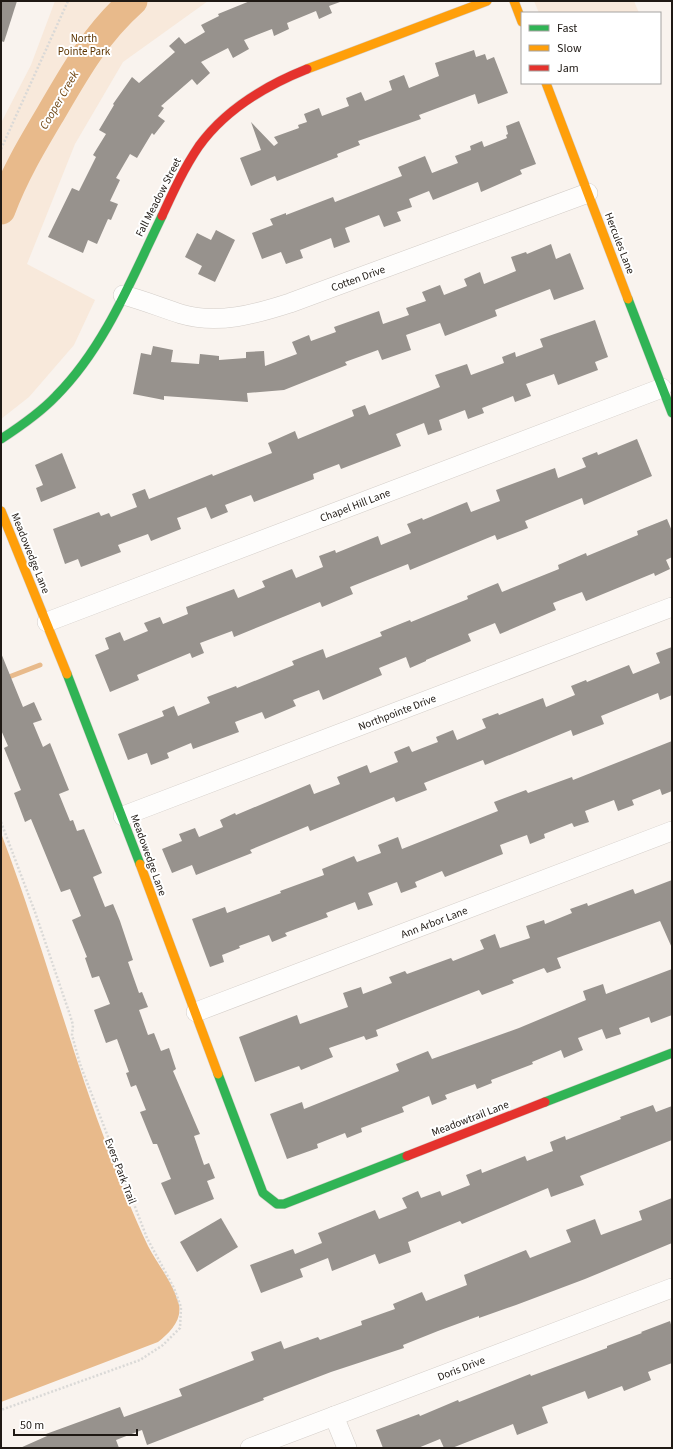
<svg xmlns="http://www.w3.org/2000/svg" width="673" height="1449" font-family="'Source Sans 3',sans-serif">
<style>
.green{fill:#f8e9db}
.water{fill:#e8ba8b}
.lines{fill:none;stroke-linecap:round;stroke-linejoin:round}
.stream{stroke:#e8ba8b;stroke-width:5}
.river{stroke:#e8ba8b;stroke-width:29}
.building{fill:#97928d}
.street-casing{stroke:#d3cdc8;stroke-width:20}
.fast-casing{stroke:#d3cdc8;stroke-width:10}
.slow-casing{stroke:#d3cdc8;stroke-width:10}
.jam-casing{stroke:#d3cdc8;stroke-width:10}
.path{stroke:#dad9d7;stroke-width:2.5;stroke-dasharray:2 2;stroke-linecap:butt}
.street{stroke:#fefdfc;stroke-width:19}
.fast{stroke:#30b455;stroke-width:9}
.slow{stroke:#ff9f0a;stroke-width:9}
.jam{stroke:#e5322d;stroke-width:9}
.labels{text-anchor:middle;stroke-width:4;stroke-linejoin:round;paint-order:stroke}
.park-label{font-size:11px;fill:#5d3500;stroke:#fff}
.street-label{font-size:11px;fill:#1f1914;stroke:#fff}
.water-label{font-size:12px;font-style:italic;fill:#714816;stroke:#fff}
</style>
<rect width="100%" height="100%" fill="#f9f3ee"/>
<g class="green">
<polygon points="55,1 208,1 123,62 75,144 27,264 95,300 74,345 29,397 1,419 1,123 31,65"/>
<polygon points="534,1 634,1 639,13 539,13"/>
</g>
<path class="water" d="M 1,833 C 41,938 69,1046 109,1151 C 121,1183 133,1215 148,1246 C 158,1265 174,1284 179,1305 C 182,1321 169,1333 158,1342 L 1,1402 Z"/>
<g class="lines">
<polyline class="stream" points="1,680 40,665"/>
<path class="river" d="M 1,210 C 14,175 32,145 51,113 C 76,70 96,34 133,1"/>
</g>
<g class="building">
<polygon points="1,1 17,1 4,42 1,41"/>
<polygon points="250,1 340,2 329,6 332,13 319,19 316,11 287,23 289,29 274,36 272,29 244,40 249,49 233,58 228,48 201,62 210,73 197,85 192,79 161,106 164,108 158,116 165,121 154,135 152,133 137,158 130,154 116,178 120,180 110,201 118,204 111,220 108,219 97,244 88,240 83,253 48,237 72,188 79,191 96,157 93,155 106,134 99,130 114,105 113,104 132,77 139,83 175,52 169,46 179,37 185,44 205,32 201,25 219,16 218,14"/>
<polygon points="474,50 476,57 485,54 487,60 494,57 508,93 478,104 475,94 419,115 421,119 358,141 360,145 337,154 338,157 277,181 275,176 251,186 240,158 261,150 251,122 274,146 278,143 274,137 299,128 298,125 307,122 304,114 319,108 322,116 349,106 346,98 361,92 365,101 392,90 389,81 404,75 409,88 439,76 435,63"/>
<polygon points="519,121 536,164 520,170 522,174 481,192 478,182 433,200 429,191 409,199 412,207 397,212 401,221 384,227 379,215 345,228 350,242 334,248 331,238 300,250 303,258 286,264 281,252 262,259 252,233 273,225 270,219 286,213 286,215 333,197 335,202 402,176 398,167 425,156 432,173 458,163 455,156 471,150 470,146 482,141 484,147 507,138 506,135 508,134 506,126"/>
<polygon points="216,230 235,240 215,282 198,274 202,266 185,257 197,233 211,240"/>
<polygon points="551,244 556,259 570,253 584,289 554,300 550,289 495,310 497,316 445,336 440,323 406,335 411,350 382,360 378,350 345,362 347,365 284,390 247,393 248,402 164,396 164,400 133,394 141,353 151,355 153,346 173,350 171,362 199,364 200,354 219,356 219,360 246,358 246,352 264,351 265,366 297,354 292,342 309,335 311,341 336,332 334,327 379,311 383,324 409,315 406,308 426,301 422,292 440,285 444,295 467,286 464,279 480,272 484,284 516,271 511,257 526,252 527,254"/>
<polygon points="595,320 608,357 595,362 598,370 558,385 554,374 526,384 531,396 515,402 513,396 482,408 484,413 468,419 465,410 439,420 442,430 428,435 424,423 396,434 401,446 341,469 339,464 313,474 314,479 254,502 251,495 225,505 228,512 211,519 206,507 177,518 181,529 151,541 148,534 118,545 121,552 81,567 78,559 65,564 53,529 99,512 101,516 109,513 111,517 137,507 132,494 145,489 149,499 212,474 213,476 272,453 268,443 295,431 298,439 354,416 352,410 365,405 369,415 440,387 435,375 467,364 471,375 504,363 502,357 515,352 516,357 543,347 540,339"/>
<polygon points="637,439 652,476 584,505 582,498 525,521 528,528 497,540 495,535 410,570 408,564 350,587 353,594 322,607 320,602 234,637 232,631 200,643 204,653 192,658 190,653 137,675 139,680 110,692 95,655 109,649 105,638 120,632 124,641 148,631 144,623 160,617 163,624 188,614 186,607 234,589 238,598 265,587 262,581 292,569 296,578 323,567 319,556 335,550 336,553 378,536 381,545 411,533 407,524 422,518 423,520 467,502 471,512 500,501 496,490 555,468 558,478 586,467 582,458 597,452 598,455"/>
<polygon points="62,453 76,488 41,502 36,488 43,485 35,465"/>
<polygon points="667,519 672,531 672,557 666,560 670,569 655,576 654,573 586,601 582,592 553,603 556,610 500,634 495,623 468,634 471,641 426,660 426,661 410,668 406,657 379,668 382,675 323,700 319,690 293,700 296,706 265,719 262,712 235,722 239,732 193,749 191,743 167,753 169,758 151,765 147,753 128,760 118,734 164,716 162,711 174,706 178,716 210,703 207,697 236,686 237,688 294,665 292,661 323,649 326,658 382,636 380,632 410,620 411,622 468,599 467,596 498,583 502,592 559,569 558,565 586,553 587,556 638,535 637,531"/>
<polygon points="672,647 672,695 660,700 658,693 601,716 604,724 573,736 571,730 485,765 483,760 424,783 427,790 396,802 394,797 310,831 308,826 250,850 252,853 196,875 192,865 172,873 162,849 182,841 179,834 195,828 199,837 223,827 220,820 235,813 236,815 310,784 314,794 340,784 337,777 367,765 370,773 398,762 394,752 409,746 412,752 438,742 436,737 453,730 457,740 486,728 482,719 498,713 499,715 543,698 546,707 575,695 571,686 586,680 587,682 629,665 633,674 660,663 656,653"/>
<polygon points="1,653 23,707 34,702 42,720 33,723 43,747 50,743 69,790 59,794 70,821 73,820 77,831 84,829 102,873 93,877 105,907 113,904 120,921 133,960 128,962 139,993 142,992 148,1007 139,1010 148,1035 154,1033 161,1051 169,1048 176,1069 173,1071 200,1134 194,1136 204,1165 209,1163 215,1178 207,1181 214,1199 175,1215 161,1183 171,1179 157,1144 153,1144 140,1112 146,1110 136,1085 131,1087 126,1073 129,1072 117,1039 106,1043 94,1010 110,1004 99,976 92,978 85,958 87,957 72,920 81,916 70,889 61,892 31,819 25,822 14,793 21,790 4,748 8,746 1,730"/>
<polygon points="672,741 672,791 662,795 660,789 632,800 634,805 618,811 614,800 585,811 589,822 574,827 572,823 544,834 545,838 530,844 527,835 500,845 503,854 445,877 442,871 415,882 417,887 401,893 397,882 368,893 373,905 358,910 355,902 326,913 328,917 285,933 287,936 272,942 269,935 239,946 240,948 222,955 224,962 210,967 192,919 225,907 227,913 281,893 280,891 324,875 322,869 354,856 357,862 381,853 378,845 398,837 402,849 498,811 494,802 526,790 528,793 572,777 573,780"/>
<polygon points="672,880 672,948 660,921 557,958 561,968 547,973 544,968 512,980 514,983 482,995 479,990 376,1030 378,1036 366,1040 364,1036 329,1048 333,1057 301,1070 299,1066 255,1082 239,1037 297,1015 300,1024 348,1007 343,993 361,987 363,994 392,983 389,977 405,971 407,974 451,958 453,961 484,949 480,940 495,934 500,948 530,938 526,926 544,920 545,924 572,913 570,909 587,903 588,906 633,889 635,894"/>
<polygon points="672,969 672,1015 651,1023 649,1017 619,1028 621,1034 606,1039 602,1029 578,1038 583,1050 564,1058 561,1050 532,1062 533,1064 491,1080 492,1083 477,1089 475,1084 445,1095 447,1099 432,1105 429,1096 402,1107 404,1112 361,1128 362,1132 347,1138 345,1133 317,1144 318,1148 287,1159 270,1114 302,1102 304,1109 399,1071 396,1064 428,1051 432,1059 519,1028 586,1000 583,991 603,984 606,994"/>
<polygon points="653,1105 656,1112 672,1106 672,1140 580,1176 584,1185 551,1197 548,1188 462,1224 460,1221 408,1242 411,1252 379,1264 375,1254 332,1271 328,1258 300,1269 303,1277 261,1293 250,1265 293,1249 295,1254 322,1243 318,1233 375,1210 379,1219 407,1208 402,1198 418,1191 421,1198 440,1191 442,1196 470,1185 466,1175 481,1169 482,1173 525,1156 527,1161 553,1151 550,1142 565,1136 566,1140 621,1119 620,1117"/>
<polygon points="672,1198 672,1243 585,1279 516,1305 479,1318 479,1316 438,1331 403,1345 404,1348 331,1372 263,1398 264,1400 147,1445 142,1430 116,1440 119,1448 20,1448 47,1436 46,1434 120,1407 124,1417 182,1396 179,1389 254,1360 251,1352 281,1341 284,1349 318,1337 320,1340 362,1325 361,1321 395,1309 393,1304 422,1292 426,1301 467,1285 464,1275 526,1250 530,1258 571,1242 566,1230 595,1219 601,1235 642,1220 639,1211"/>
<polygon points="221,1218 238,1247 197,1272 180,1242"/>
<polygon points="670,1321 672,1328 672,1363 648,1372 651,1380 624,1391 622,1386 588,1399 585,1391 542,1407 548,1423 517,1435 513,1424 452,1448 444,1448 440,1439 418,1448 383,1448 376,1430 419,1414 420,1416 458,1400 459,1402 530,1374 531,1376 607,1348 607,1346 642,1333 641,1332"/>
</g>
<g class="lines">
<g class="street-casing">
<g id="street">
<path d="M 123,295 C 143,300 162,308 181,314 C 218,325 256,314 290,303 L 588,193"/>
<polyline points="47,622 662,388"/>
<polyline points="123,816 672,607"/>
<polyline points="196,1012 672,831"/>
<polyline points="334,1416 347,1448"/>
<polyline points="250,1448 672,1288"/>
</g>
</g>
<g class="fast-casing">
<g id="fast">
<polyline points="628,299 672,413"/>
<path d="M 1,439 C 21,426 40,413 56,396 C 105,347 132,278 162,216"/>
<polyline points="67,674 140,864"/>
<polyline points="218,1074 263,1193 277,1204 284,1204 407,1156"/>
<polyline points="545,1102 672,1053"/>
</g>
</g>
<g class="slow-casing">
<g id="slow">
<polyline points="514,1 522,22"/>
<polyline points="307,69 487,1"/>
<polyline points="546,83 628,299"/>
<polyline points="1,511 67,674"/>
<polyline points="140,864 218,1074"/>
</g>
</g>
<g class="jam-casing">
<g id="jam">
<path d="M 162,216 C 173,192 184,168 199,146 C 225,110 267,85 307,69"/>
<polyline points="407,1156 545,1102"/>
</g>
</g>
<g class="path">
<polyline points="1,149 68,1"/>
<polyline points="1,822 35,912 70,1015 73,1025 72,1035 80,1064 147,1238 174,1288 181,1307 180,1328 163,1345 140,1360 1,1410"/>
</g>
<use href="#street" class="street"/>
<use href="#fast" class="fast"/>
<use href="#slow" class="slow"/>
<use href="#jam" class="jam"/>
</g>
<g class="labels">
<g class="park-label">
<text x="84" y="42">North<tspan x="84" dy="13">Pointe Park</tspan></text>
</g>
<g class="street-label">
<text transform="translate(158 197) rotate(-63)" y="4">Fall Meadow Street</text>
<text transform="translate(620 243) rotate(69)" y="4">Hercules Lane</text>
<text transform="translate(358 278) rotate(-20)" y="4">Cotten Drive</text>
<text transform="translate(355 505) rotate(-21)" y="4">Chapel Hill Lane</text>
<text transform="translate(31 553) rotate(68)" y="4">Meadowedge Lane</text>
<text transform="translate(397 712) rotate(-21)" y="4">Northpointe Drive</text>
<text transform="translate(149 855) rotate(70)" y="4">Meadowedge Lane</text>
<text transform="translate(434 922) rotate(-21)" y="4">Ann Arbor Lane</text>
<text transform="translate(470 1118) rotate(-21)" y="4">Meadowtrail Lane</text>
<text transform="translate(121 1171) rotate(69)" y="4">Evers Park Trail</text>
<text transform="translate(461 1368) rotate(-21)" y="4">Doris Drive</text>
</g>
<g class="water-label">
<text transform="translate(59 100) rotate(-60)" y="4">Cooper Creek</text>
</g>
</g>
<rect width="673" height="1449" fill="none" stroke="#1f1914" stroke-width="4"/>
<rect x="521" y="12" width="140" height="72" fill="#ffffff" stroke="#a5a3a1"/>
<rect x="529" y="25" width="20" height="6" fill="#30b455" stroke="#a5a3a1"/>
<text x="557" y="32" font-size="12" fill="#1f1914">Fast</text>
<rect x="529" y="45" width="20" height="6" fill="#ff9f0a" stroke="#a5a3a1"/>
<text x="557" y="52" font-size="12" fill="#1f1914">Slow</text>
<rect x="529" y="65" width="20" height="6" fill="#e5322d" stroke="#a5a3a1"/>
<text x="557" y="72" font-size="12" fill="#1f1914">Jam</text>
<path d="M14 1429v6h123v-6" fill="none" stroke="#1f1914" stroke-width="2"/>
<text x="20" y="1429" font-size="12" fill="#1f1914" stroke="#ffffff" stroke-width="3" paint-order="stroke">50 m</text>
</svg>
